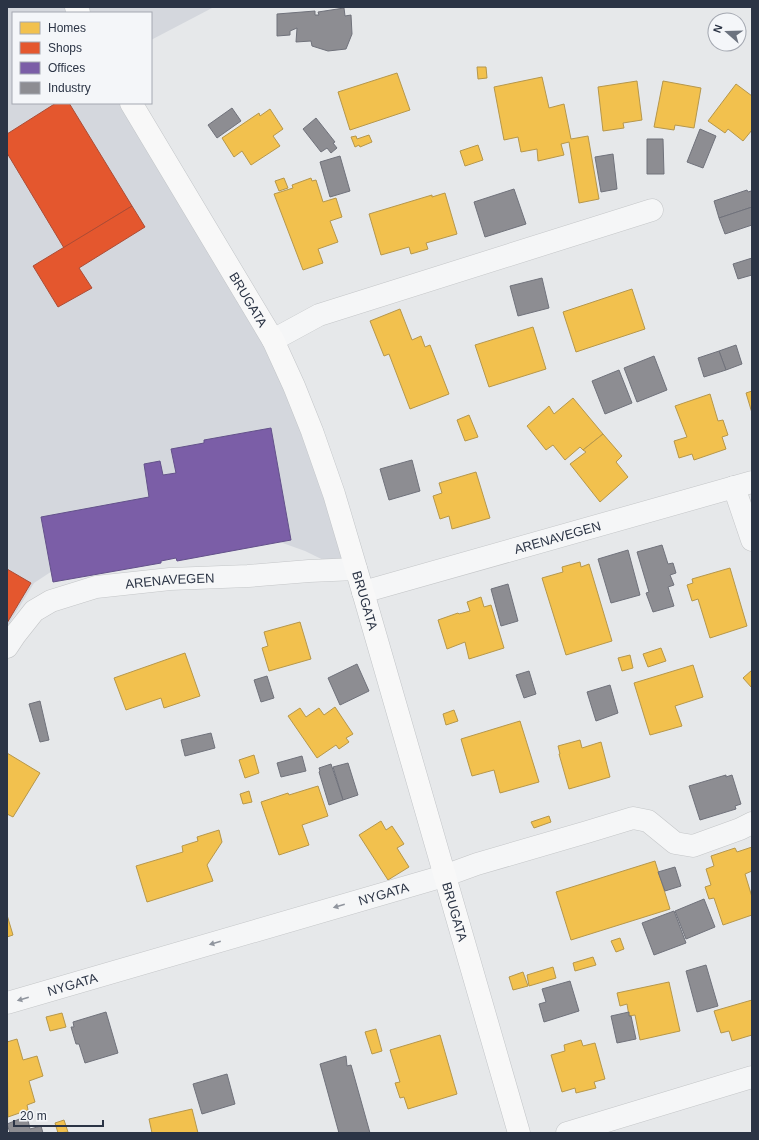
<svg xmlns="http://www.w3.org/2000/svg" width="759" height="1140" font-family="Helvetica,sans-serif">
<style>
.built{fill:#d4d7dd}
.homes{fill:#f2c14e;stroke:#b6974b}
.shops{fill:#e4572e;stroke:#ac4c35}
.offices{fill:#7b5ea7;stroke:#63518a}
.industry{fill:#8d8d92;stroke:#70727b}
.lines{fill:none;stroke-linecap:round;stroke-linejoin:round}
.minor-casing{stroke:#c4c6c8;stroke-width:23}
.major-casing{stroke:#c2c5c8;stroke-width:23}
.minor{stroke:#f5f6f7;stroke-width:22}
.major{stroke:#f8f8f8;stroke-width:22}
.oneway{fill:#90959e}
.labels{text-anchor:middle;stroke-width:4;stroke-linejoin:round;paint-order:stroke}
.street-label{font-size:13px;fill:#2b3445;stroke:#f4f6f9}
</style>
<rect width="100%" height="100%" fill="#e6e8ea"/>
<polygon class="built" points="7,7 214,7 151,40 151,13 13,13 13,103 136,103 258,299 356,576 305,551 249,531 84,550 34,583 7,627"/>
<g class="homes">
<polygon points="477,67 486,67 487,78 478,79"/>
<polygon points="397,73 410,110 350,130 338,92"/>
<polygon points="542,77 549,108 564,104 571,139 588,136 599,199 579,203 569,142 561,144 564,155 538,161 537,149 521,152 518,137 504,140 494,87"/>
<polygon points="637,81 642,120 623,123 624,128 603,131 598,87"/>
<polygon points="663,81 701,88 694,128 675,125 674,130 654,127"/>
<polygon points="736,84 752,96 752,130 743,141 728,129 725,133 708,121"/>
<polygon points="270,109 283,129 273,136 280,146 251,165 242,151 234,157 222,138 259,113 260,116"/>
<polygon points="369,135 372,142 360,147 359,145 355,147 351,137 356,136 357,139"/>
<polygon points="478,145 483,160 465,166 460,151"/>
<polygon points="284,178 288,188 279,191 275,181"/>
<polygon points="311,178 312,181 316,180 323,202 336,198 342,217 330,221 338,242 318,249 323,263 303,270 274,194 293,188 292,185"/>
<polygon points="445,193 457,234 426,243 428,249 411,254 409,247 381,255 369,214 432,195 432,197"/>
<polygon points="632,289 645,329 576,352 563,312"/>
<polygon points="400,309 412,340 421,336 425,347 430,345 449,394 410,409 389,354 384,356 370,321"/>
<polygon points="533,327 546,369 489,387 475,345"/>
<polygon points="752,391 752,413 746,393"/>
<polygon points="710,394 718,421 723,420 728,435 722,437 726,449 694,460 692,454 679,458 674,441 687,437 675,406"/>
<polygon points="573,398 603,434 583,450 580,447 565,460 553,445 546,450 527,426 549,406 554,414"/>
<polygon points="469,415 478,437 465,441 457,420"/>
<polygon points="603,434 622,456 616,462 628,477 600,502 570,464 586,452 583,450"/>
<polygon points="476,472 490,518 452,529 449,516 440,519 433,496 442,493 439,483"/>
<polygon points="580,562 581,567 589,564 612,641 566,655 542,578 563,572 562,567"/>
<polygon points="730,568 747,626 710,638 698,599 692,601 687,585 693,583 692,579"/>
<polygon points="481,597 484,607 491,605 504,648 469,659 465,642 447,649 438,620 458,613 459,614 470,611 467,602"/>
<polygon points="300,622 311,659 269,671 262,648 268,646 264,632"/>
<polygon points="661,648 666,661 648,667 643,654"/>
<polygon points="185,653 200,696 164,708 161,698 126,710 114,678"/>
<polygon points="630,655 633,668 622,671 618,658"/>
<polygon points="693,665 703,697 675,706 682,726 650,735 634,683"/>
<polygon points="752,670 752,688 743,678"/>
<polygon points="335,707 353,734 346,738 349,742 339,749 336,745 317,758 288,716 300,708 306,717 319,708 324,715"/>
<polygon points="454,710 458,721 446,725 443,714"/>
<polygon points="520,721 539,782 500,793 494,770 472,776 461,739"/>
<polygon points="580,740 582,748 601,742 610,777 569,789 559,754 560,754 558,746"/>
<polygon points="7,753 40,773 13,817 7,814"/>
<polygon points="254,755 259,773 245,778 239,760"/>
<polygon points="318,786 328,816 302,825 309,845 279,855 261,802 288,793 289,795"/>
<polygon points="249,791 252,802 243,804 240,794"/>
<polygon points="549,816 551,822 534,828 531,822"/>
<polygon points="381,821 386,830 392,826 404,844 397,848 409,867 388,880 359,835"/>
<polygon points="219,830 222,842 207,865 213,881 147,902 136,866 183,852 182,846 198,841 197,837"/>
<polygon points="752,847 752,871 745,874 752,897 752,915 723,925 714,898 709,899 705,887 711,885 706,869 714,866 711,856 735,848 737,852"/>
<polygon points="655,861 670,909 571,940 556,892"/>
<polygon points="7,915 13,935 7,937"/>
<polygon points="620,938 624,949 616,952 611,941"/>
<polygon points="593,957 596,965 575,971 573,963"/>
<polygon points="553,967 556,978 529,986 527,975"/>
<polygon points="523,972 528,986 513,990 509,977"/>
<polygon points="669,982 680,1031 640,1040 635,1015 629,1016 627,1004 620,1006 617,993"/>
<polygon points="752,1000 752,1035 732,1041 729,1031 721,1033 714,1011"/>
<polygon points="62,1013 66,1027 50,1031 46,1017"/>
<polygon points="376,1029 382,1051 372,1054 365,1032"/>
<polygon points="440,1035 457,1094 408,1109 404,1097 400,1098 395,1083 400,1082 390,1050"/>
<polygon points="17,1039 23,1060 37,1056 43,1076 29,1081 35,1102 27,1105 28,1110 8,1117 7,1042"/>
<polygon points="581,1040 583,1046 595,1043 605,1079 594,1082 596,1088 576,1093 575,1088 562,1092 551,1055 565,1051 564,1045"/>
<polygon points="192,1109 198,1133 152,1133 149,1119"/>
<polygon points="64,1120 68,1132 58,1133 55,1123"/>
</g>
<g class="shops">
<polygon points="56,103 69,103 132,206 64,248 7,153 7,134"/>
<polygon points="132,206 145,227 79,268 92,288 58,307 33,266"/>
<polygon points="7,569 31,583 7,623"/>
</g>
<polygon class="offices" points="271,428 291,540 177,561 176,558 161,561 161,563 53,582 41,517 149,497 144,464 160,461 163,475 176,473 171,449 204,443 204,440"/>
<g class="industry">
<polygon points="344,8 345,16 351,15 352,34 346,49 328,51 312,46 311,41 296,42 297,28 290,31 290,35 277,36 277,14 315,11 315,15 319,15 318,12"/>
<polygon points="232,108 241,121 217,138 208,125"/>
<polygon points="316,118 335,142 333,143 337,148 331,153 327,148 321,152 303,129"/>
<polygon points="700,129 716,136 703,168 687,162"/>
<polygon points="647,139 663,139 664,174 647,174"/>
<polygon points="613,154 617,189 601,192 595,157"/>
<polygon points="340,156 350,191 330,197 320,162"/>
<polygon points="514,189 526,224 485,237 474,202"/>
<polygon points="747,190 748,192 751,191 752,193 752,207 719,218 714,201"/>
<polygon points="752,207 752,225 725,234 719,218"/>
<polygon points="752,258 752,275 738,279 733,264"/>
<polygon points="542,278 549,308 518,316 510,286"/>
<polygon points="736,345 742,364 726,370 719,351"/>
<polygon points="719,351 726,370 704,377 698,358"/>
<polygon points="654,356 667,390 637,402 624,368"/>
<polygon points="619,370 632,403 605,414 592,381"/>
<polygon points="412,460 420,491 389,500 380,469"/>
<polygon points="662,545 668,564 673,563 676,573 670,575 674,585 668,587 674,606 653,612 646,593 649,592 637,552"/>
<polygon points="628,550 640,595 611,603 598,559"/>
<polygon points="508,584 518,621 501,626 491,589"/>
<polygon points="357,664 369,691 340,705 328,678"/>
<polygon points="529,671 536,694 524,698 516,675"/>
<polygon points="267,676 274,698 261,702 254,680"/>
<polygon points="610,685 618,713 596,721 587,692"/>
<polygon points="40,701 49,740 40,742 29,704"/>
<polygon points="211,733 215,748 185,756 181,740"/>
<polygon points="302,756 306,771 281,777 277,763"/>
<polygon points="348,763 358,795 343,800 333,767"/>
<polygon points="331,764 343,800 329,805 319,772 320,771 319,768"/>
<polygon points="726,775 726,777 732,775 741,804 735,806 736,809 700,820 689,786"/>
<polygon points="675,867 681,886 665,891 658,872"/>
<polygon points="704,899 715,927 686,939 675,911"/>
<polygon points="674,911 686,943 654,955 642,923"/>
<polygon points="706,965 718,1006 697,1012 686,971"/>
<polygon points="570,981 579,1011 544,1022 539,1004 546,1002 542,989"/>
<polygon points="106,1012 118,1053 85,1063 79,1044 76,1044 71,1027 74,1027 73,1022"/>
<polygon points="629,1012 629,1016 631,1016 636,1039 617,1043 611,1016"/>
<polygon points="346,1056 347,1066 351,1065 370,1133 339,1133 320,1064"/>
<polygon points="227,1074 235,1104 202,1114 193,1084"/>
<polygon points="27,1116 30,1129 41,1126 43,1133 10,1133 7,1124"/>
</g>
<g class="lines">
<g class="minor-casing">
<g id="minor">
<polyline points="273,340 319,315 652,210"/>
<polyline points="734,487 752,540"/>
<path id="s1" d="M 363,592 L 752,482"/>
<path id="s2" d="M 7,647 L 15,635 L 34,611 L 51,601 L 96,587 L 170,579 L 248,576 L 309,571 L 356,569"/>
<path id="s3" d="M 7,1003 L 444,876 L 477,864 L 587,832 L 633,818 L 648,821 L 675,843 L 693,846 L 740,829 L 752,823"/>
<polyline points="567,1133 752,1077"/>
</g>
</g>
<g class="major-casing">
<g id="major">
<polyline points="76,7 79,13"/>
<path id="s4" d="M 131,103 L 273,340 L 294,386 L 312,431 L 334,494 L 363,592 L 519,1133"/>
</g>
</g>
<use href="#minor" class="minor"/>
<use href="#major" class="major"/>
</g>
<defs><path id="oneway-solid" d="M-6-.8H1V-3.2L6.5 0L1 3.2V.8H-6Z"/></defs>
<g class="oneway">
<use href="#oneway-solid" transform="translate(339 906) rotate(164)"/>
<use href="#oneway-solid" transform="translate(215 943) rotate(164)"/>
<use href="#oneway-solid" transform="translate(23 999) rotate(164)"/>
</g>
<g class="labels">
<g class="street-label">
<text dy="5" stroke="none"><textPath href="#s4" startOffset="229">BRUGATA</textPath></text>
<text dy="5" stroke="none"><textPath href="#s1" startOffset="202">ARENAVEGEN</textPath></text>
<text dy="5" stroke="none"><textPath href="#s2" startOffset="186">ARENAVEGEN</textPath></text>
<text dy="5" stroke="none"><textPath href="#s4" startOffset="553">BRUGATA</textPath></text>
<text dy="5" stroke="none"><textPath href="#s3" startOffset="392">NYGATA</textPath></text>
<text dy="5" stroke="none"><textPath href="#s4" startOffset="877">BRUGATA</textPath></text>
<text dy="5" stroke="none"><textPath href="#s3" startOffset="68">NYGATA</textPath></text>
</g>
</g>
<rect width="759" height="1140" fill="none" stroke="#2b3445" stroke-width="16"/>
<rect x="12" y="12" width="140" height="92" fill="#f4f6f9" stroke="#a4a8b1"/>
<rect x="20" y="22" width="20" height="12" fill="#f2c14e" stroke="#a4a8b1"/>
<text x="48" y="32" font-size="12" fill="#2b3445">Homes</text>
<rect x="20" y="42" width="20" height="12" fill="#e4572e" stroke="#a4a8b1"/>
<text x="48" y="52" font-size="12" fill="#2b3445">Shops</text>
<rect x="20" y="62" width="20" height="12" fill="#7b5ea7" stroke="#a4a8b1"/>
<text x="48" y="72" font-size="12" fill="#2b3445">Offices</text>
<rect x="20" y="82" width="20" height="12" fill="#8d8d92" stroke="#a4a8b1"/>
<text x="48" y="92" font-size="12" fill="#2b3445">Industry</text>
<g transform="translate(727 32) rotate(290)"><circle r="19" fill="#f4f6f9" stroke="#a4a8b1"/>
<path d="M0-3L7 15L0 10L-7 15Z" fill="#6c737f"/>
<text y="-6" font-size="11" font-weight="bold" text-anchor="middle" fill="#2b3445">N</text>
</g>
<path d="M14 1120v6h89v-6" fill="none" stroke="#2b3445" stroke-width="2"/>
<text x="20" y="1120" font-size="12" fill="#2b3445" stroke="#f4f6f9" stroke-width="3" paint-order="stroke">20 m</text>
</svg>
